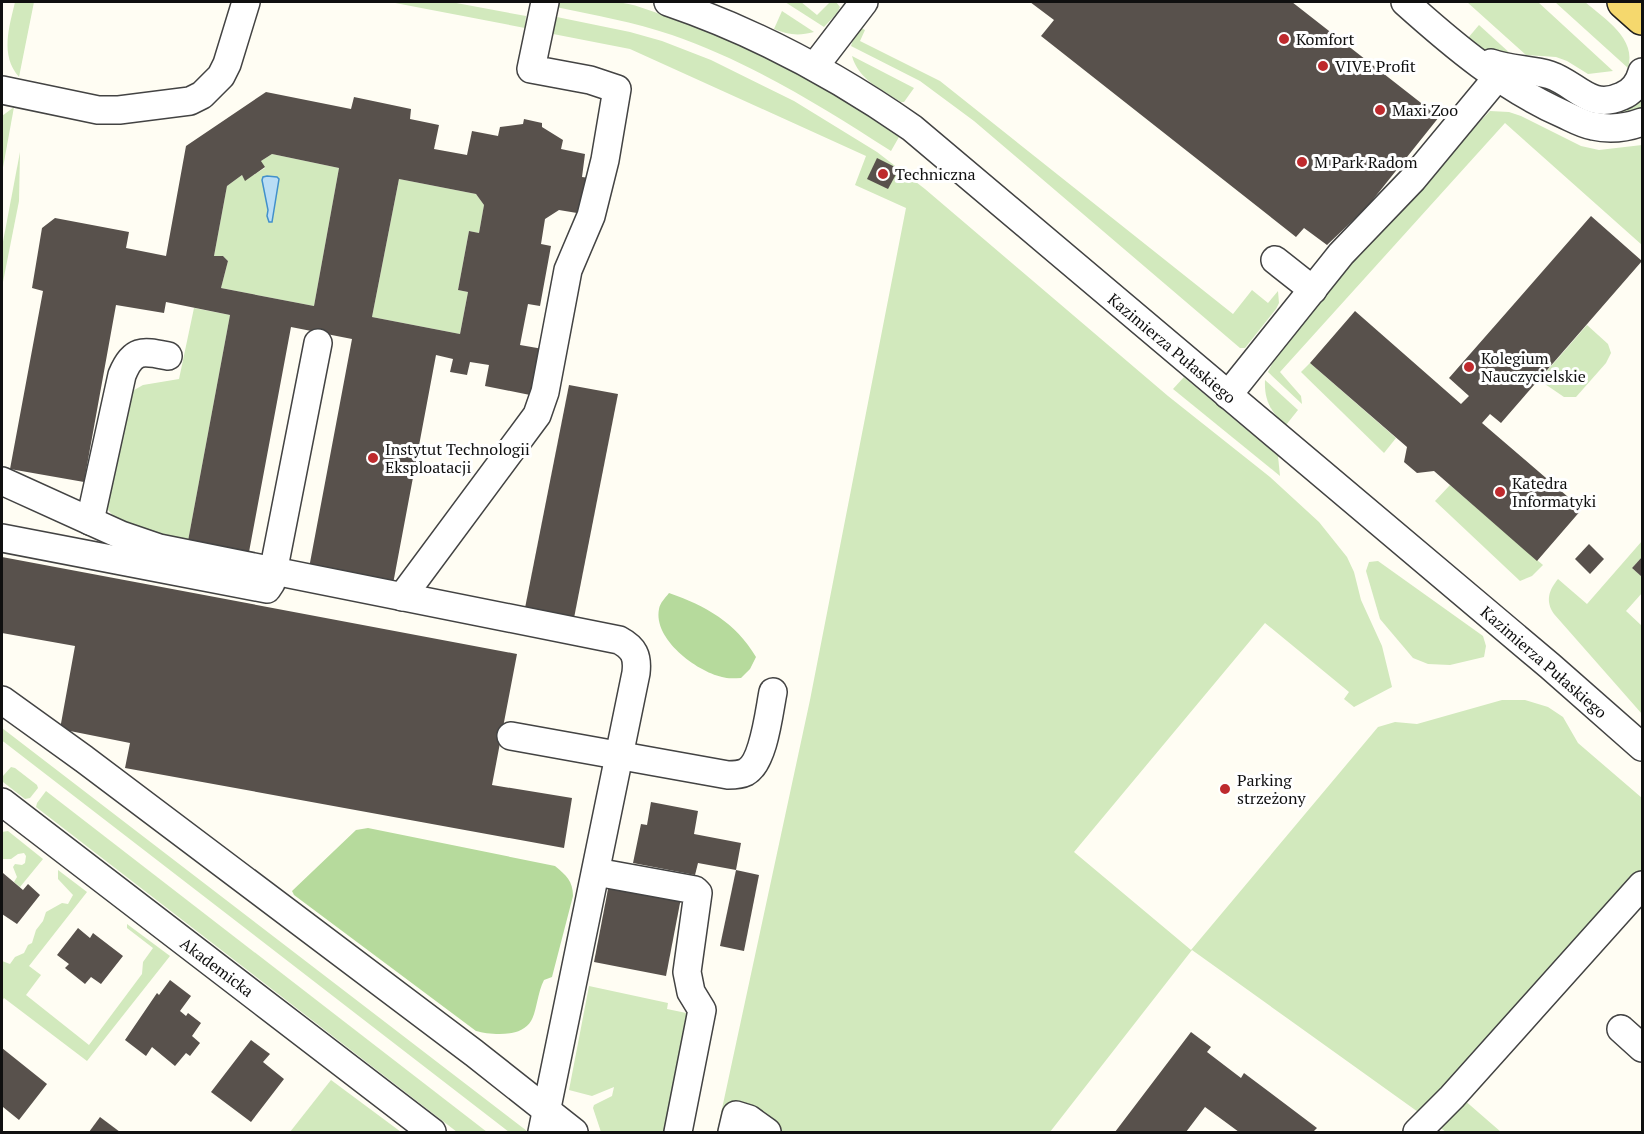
<svg xmlns="http://www.w3.org/2000/svg" width="1644" height="1134" font-family="'PT Serif',serif">
<style>
.green{fill:#d2e9bd}
.forest{fill:#b6da9c}
.water{fill:#b9ddf5;stroke:#4190cb;stroke-width:1.5}
.building{fill:#58514c;fill-rule:evenodd}
.lines{fill:none;stroke-linecap:round;stroke-linejoin:round}
.minor-casing{stroke:#434343;stroke-width:30}
.major-casing{stroke:#212121;stroke-width:36}
.minor{stroke:#fff;stroke-width:27}
.major{stroke:#f5d86d;stroke-width:33}
.poi-dot{fill:#be2a2d;stroke:#fff;stroke-width:2}
.labels{text-anchor:middle;stroke-width:6;stroke-linejoin:round;paint-order:stroke}
.poi-label{font-size:16px;fill:#101010;stroke:#fff;text-anchor:start}
.street-label{font-size:16px;fill:#101010;stroke:#fff}
</style>
<rect width="100%" height="100%" fill="#fffdf3"/>
<g class="green">
<path d="M 15,2 L 34,2 L 19,77 C 0,55 9,28 15,2 Z"/>
<polygon points="390,2 451,2 526,16 525,28"/>
<path d="M 560,2 C 578,2 597,0 615,2 C 633,3 651,11 668,17 C 751,44 827,88 899,137 L 891,151 C 821,106 750,62 672,35 C 634,22 594,15 556,7 Z"/>
<polygon points="785,2 801,2 817,15 830,2 836,2 840,7 837,13 824,27"/>
<polygon points="1467,2 1538,2 1613,71 1588,74 1567,61 1556,57 1526,55"/>
<path d="M 1555,2 L 1585,2 C 1605,19 1637,39 1628,68 Z"/>
<path d="M 782,11 L 814,32 C 799,36 788,35 774,29 Z"/>
<polygon points="552,16 630,32 662,41 711,60 794,101 877,152 925,189 1168,396 1270,477 1319,522 1347,557 1354,572 1361,600 1382,646 1392,687 1354,707 1344,699 1349,692 1265,623 1074,852 1191,950 1378,727 1395,722 1417,724 1502,700 1525,700 1548,707 1563,717 1578,743 1642,798 1642,895 1463,1099 1501,1132 1446,1132 1192,950 1050,1132 717,1132 810,700 906,208 855,185 866,156 630,49 548,33"/>
<path d="M 1479,25 L 1512,55 C 1496,54 1481,50 1468,41 L 1468,38 Z"/>
<polygon points="857,26 865,30 860,41 940,81 1233,314 1252,290 1268,303 1278,291 1279,303 1276,309 1245,348 1240,348 974,121 920,81 851,46"/>
<path d="M 852,56 L 914,88 L 904,102 L 901,102 C 882,90 858,79 852,56 Z"/>
<path d="M 1542,84 L 1642,97 L 1642,109 C 1600,125 1577,107 1541,87 Z"/>
<polygon points="14,107 2,173 2,116"/>
<polygon points="1490,111 1509,112 1521,116 1581,146 1599,150 1642,145 1642,245 1505,123 1280,372 1301,396 1302,404 1268,372 1274,360 1346,262"/>
<polygon points="20,152 19,201 2,287 2,247"/>
<polygon points="272,154 339,168 314,306 221,288 228,261 223,256 214,256 227,186 242,175 245,180 265,168 261,161"/>
<polygon points="399,179 476,194 484,205 479,233 469,231 458,290 468,292 460,334 372,317"/>
<path d="M 194,308 L 230,315 L 188,541 C 157,535 124,533 105,506 L 129,393 L 143,385 L 179,379 Z"/>
<polygon points="1587,325 1608,344 1611,353 1606,363 1576,397 1564,397 1539,380"/>
<polygon points="1310,363 1396,438 1384,453 1301,372"/>
<polygon points="1184,377 1278,456 1280,476 1173,389"/>
<path d="M 1265,380 L 1298,410 L 1286,425 C 1271,413 1264,400 1265,380 Z"/>
<polygon points="1450,485 1543,565 1532,576 1520,581 1435,501"/>
<path d="M 1642,541 L 1642,557 L 1632,568 L 1642,577 L 1642,593 L 1626,611 L 1642,626 L 1642,714 L 1554,614 C 1545,601 1549,590 1558,579 L 1587,604 Z"/>
<polygon points="1378,561 1483,636 1486,646 1484,657 1450,665 1428,664 1413,658 1380,619 1366,571 1369,562"/>
<polygon points="2,728 527,1131 529,1132 509,1132 4,742 2,741"/>
<polygon points="11,767 15,768 37,785 38,788 30,798 25,799 3,782 3,776"/>
<polygon points="46,791 487,1132 457,1132 36,807 37,803"/>
<polygon points="8,831 43,859 20,887 14,882 17,877 13,867 15,864 22,865 25,863 26,856 24,853 18,854 11,859 2,859 2,832"/>
<polygon points="58,870 87,892 29,966 41,975 26,995 89,1045 142,974 143,962 153,948 127,928 127,924 170,956 87,1061 4,998 2,1001 2,961 10,964 15,957 24,953 28,945 32,943 36,930 43,921 46,912 62,903 68,904 73,895 58,879"/>
<polygon points="589,986 668,1003 667,1009 696,1015 670,1132 601,1132 593,1108 594,1105 612,1096 614,1087 592,1096 569,1090"/>
<polygon points="331,1080 401,1132 290,1132"/>
</g>
<g class="forest">
<path d="M 669,593 C 706,606 735,622 756,657 L 750,669 L 741,678 C 735,678 728,679 722,677 C 696,671 653,639 659,609 C 660,603 665,598 669,593 Z"/>
<path d="M 368,828 L 555,866 C 566,875 573,881 573,896 L 552,977 L 544,980 C 537,994 537,1011 531,1021 C 521,1038 491,1035 476,1031 L 294,895 L 292,891 L 356,830 Z"/>
</g>
<polygon class="water" points="267,176 277,177 279,179 272,222 269,222 267,216 268,210 262,180 263,177"/>
<g class="building">
<polygon points="1030,2 1292,2 1439,117 1367,207 1327,245 1304,228 1296,237 1041,36 1054,20"/>
<path d="M 266,92 L 351,109 L 354,97 L 411,109 L 410,119 L 439,125 L 434,149 L 467,155 L 472,131 L 498,136 L 500,127 L 523,124 L 524,119 L 542,123 L 542,127 L 563,140 L 561,149 L 585,154 L 582,177 L 590,178 L 583,214 L 559,210 L 545,219 L 541,244 L 551,246 L 540,306 L 528,304 L 520,345 L 543,349 L 535,396 L 485,386 L 489,365 L 470,362 L 467,375 L 450,372 L 453,359 L 436,355 L 393,584 L 309,568 L 352,339 L 291,327 L 249,552 L 188,541 L 230,315 L 166,302 L 164,313 L 116,305 L 84,482 L 10,469 L 43,291 L 32,288 L 42,228 L 55,218 L 129,232 L 126,248 L 166,256 L 186,146 ZM 272,154 L 339,168 L 314,306 L 221,288 L 228,261 L 223,256 L 214,256 L 227,186 L 242,175 L 245,181 L 265,167 L 261,161 ZM 399,179 L 476,194 L 484,205 L 479,233 L 469,231 L 458,290 L 468,292 L 460,334 L 372,317 Z"/>
<polygon points="877,158 899,169 888,189 867,179"/>
<polygon points="1591,216 1642,261 1501,423 1490,414 1482,423 1582,509 1537,561 1434,471 1417,473 1404,462 1407,447 1310,363 1355,311 1461,404 1469,396 1449,378"/>
<polygon points="569,385 618,394 574,618 525,608"/>
<polygon points="1589,544 1604,559 1590,574 1575,559"/>
<polygon points="2,557 517,654 492,785 572,798 564,848 125,768 130,743 60,729 75,646 2,633"/>
<polygon points="1642,557 1642,577 1632,568"/>
<polygon points="651,802 698,811 694,834 741,843 736,870 698,863 695,875 633,863 641,824 647,825"/>
<polygon points="736,870 759,875 744,951 720,946"/>
<polygon points="3,873 23,890 28,884 40,895 17,924 2,914 2,876"/>
<polygon points="609,884 681,898 666,976 594,962"/>
<polygon points="78,928 90,938 93,933 123,956 101,984 91,977 85,984 65,968 69,964 57,955"/>
<polygon points="170,980 191,996 180,1011 186,1016 188,1013 201,1023 192,1036 200,1043 190,1056 186,1053 175,1066 152,1047 146,1056 125,1040 157,993 159,995"/>
<polygon points="1191,1032 1211,1047 1207,1052 1241,1078 1244,1073 1317,1128 1313,1132 1239,1132 1205,1107 1186,1132 1115,1132"/>
<polygon points="251,1040 270,1054 263,1062 284,1079 251,1122 211,1092"/>
<polygon points="2,1048 47,1084 19,1120 3,1107 2,1109"/>
<polygon points="100,1117 120,1132 89,1132"/>
</g>
<g class="lines">
<g class="minor-casing">
<g id="minor">
<path d="M 668,2 C 756,32 836,75 912,128 L 1550,666 L 1642,747"/>
<path d="M 1405,2 C 1453,45 1504,88 1563,114 C 1572,118 1582,124 1593,126 C 1610,130 1626,128 1642,122"/>
<path d="M 1491,63 C 1510,70 1531,69 1550,75 C 1577,84 1590,111 1622,96 C 1632,92 1639,83 1642,72"/>
<polyline points="815,66 864,2"/>
<polyline points="2,90 98,110 119,110 190,101 202,95 221,76 227,64 246,2"/>
<polyline points="1275,260 1313,290"/>
<polyline points="1228,395 1341,254 1413,179 1505,68"/>
<path d="M 2,481 L 121,535 L 159,548 L 619,640 C 634,648 638,656 636,673 L 542,1132"/>
<path d="M 90,521 L 122,375 C 133,348 143,351 168,356"/>
<polyline points="2,538 267,589 271,583 318,343"/>
<polyline points="402,597 537,415 545,392 568,270 591,216 605,160 617,89 590,80 531,69 545,2"/>
<polyline points="2,700 84,759 474,1053 574,1132"/>
<path d="M 511,736 L 728,775 C 734,775 740,775 746,772 C 764,762 769,712 773,692"/>
<polyline points="2,802 432,1132"/>
<polyline points="596,872 695,890 698,893 687,972 691,992 702,1010 678,1132"/>
<polyline points="1621,1029 1642,1048"/>
<polyline points="732,1132 736,1115 749,1119 767,1132"/>
<polyline points="1417,1132 1452,1097 1642,885"/>
</g>
</g>
<g class="major-casing">
<polyline id="major" points="1624,2 1642,18"/>
</g>
<use href="#minor" class="minor"/>
<use href="#major" class="major"/>
</g>
<g class="poi-dot">
<circle cx="1284" cy="39" r="6"/>
<circle cx="1323" cy="66" r="6"/>
<circle cx="1380" cy="110" r="6"/>
<circle cx="1302" cy="162" r="6"/>
<circle cx="883" cy="174" r="6"/>
<circle cx="1469" cy="367" r="6"/>
<circle cx="373" cy="458" r="6"/>
<circle cx="1500" cy="492" r="6"/>
<circle cx="1225" cy="789" r="6"/>
</g>
<g class="labels">
<g class="poi-label">
<text x="1296" y="45">Komfort</text>
<text x="1335" y="72">VIVE Profit</text>
<text x="1392" y="116">Maxi Zoo</text>
<text x="1314" y="168">M Park Radom</text>
<text x="895" y="180">Techniczna</text>
<text x="1481" y="364">Kolegium<tspan x="1481" dy="18">Nauczycielskie</tspan></text>
<text x="385" y="455">Instytut Technologii<tspan x="385" dy="18">Eksploatacji</tspan></text>
<text x="1512" y="489">Katedra<tspan x="1512" dy="18">Informatyki</tspan></text>
<text x="1237" y="786">Parking<tspan x="1237" dy="18">strzeżony</tspan></text>
</g>
<g class="street-label">
<text transform="translate(1172 348) rotate(40)" y="6">Kazimierza Pułaskiego</text>
<text transform="translate(1544 662) rotate(41)" y="6">Kazimierza Pułaskiego</text>
<text transform="translate(217 967) rotate(37)" y="6">Akademicka</text>
</g>
</g>
<rect width="1644" height="1134" fill="none" stroke="#101010" stroke-width="6"/>
</svg>
